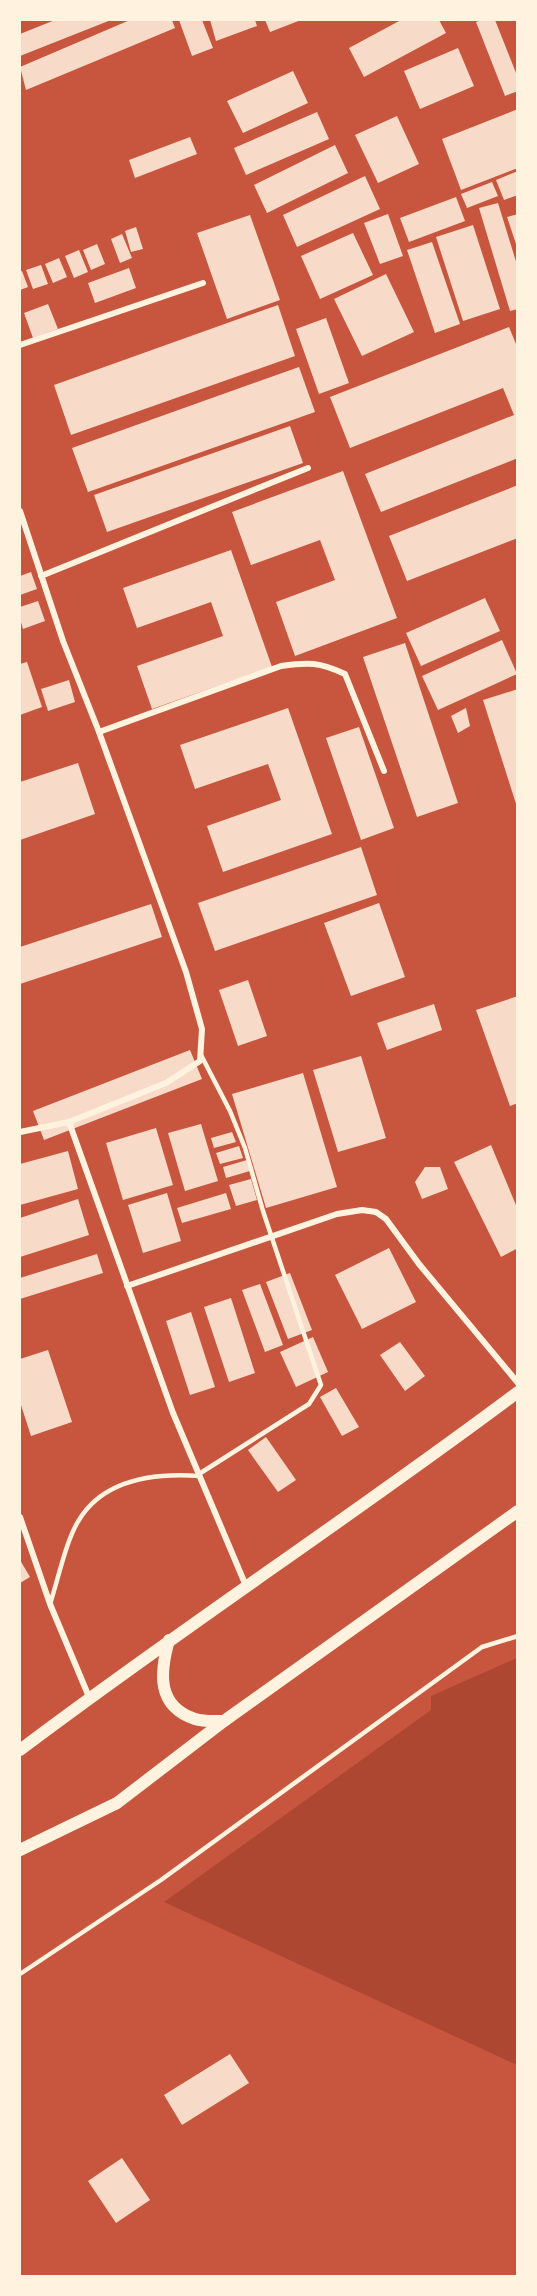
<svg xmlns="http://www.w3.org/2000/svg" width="537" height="2296" font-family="'Libre Baskerville',serif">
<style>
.green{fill:#ae4732}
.building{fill:#f7dbc8}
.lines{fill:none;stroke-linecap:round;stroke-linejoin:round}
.service{stroke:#fff3e0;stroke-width:4.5}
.minor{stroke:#fff3e0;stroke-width:6}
.secondary{stroke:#fff3e0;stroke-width:12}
</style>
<rect width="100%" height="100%" fill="#c8553d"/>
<polygon class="green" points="517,1658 517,2065 164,1902 431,1710 431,1696"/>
<g class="building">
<polygon points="55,20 111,20 20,56 20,34"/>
<polygon points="130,20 172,20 175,28 26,90 20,67"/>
<polygon points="179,20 202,20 213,48 192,56"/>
<polygon points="210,20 255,20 257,26 216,41"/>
<polygon points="265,20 301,20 270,32"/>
<polygon points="401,20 439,20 446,33 364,77 349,48"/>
<polygon points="482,20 495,20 518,78 518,91 505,96 476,22"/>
<polygon points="458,48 474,86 420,109 404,71"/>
<polygon points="293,71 308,103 243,133 227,101"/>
<polygon points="518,109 518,168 461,190 442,139"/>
<polygon points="317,112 329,139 246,175 234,148"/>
<polygon points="397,116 419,164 378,183 355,135"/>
<polygon points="190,137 197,154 135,178 129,160"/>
<polygon points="335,145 348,173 267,213 254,185"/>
<polygon points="518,171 518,195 504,200 496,180"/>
<polygon points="365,176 380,209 297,247 283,215"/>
<polygon points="492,182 498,196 467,208 461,194"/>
<polygon points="456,197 465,221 409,242 400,218"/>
<polygon points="498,203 518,268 518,309 510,311 479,208"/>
<polygon points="388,214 403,256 380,264 364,223"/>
<polygon points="518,214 518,247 517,247 507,217"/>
<polygon points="250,215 280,300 227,319 197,233"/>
<polygon points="473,225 500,309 463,321 436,237"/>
<polygon points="136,227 143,249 131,252 125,231"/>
<polygon points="353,233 373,275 320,299 301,256"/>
<polygon points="122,234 132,258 120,263 111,239"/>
<polygon points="432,242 460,324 435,333 407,250"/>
<polygon points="97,244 105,264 91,270 83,250"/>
<polygon points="79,250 88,272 74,278 65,256"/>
<polygon points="59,258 67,277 53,283 45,264"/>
<polygon points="41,265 48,284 33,289 26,270"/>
<polygon points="129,268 136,288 95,303 88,283"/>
<polygon points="22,271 28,287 20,290 20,272"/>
<polygon points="386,274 414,332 362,356 334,299"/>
<polygon points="48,304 58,329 33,338 24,313"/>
<polygon points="278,305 295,356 71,435 54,385"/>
<polygon points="326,318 349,383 319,394 296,329"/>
<polygon points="509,327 518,349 518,458 381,512 365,474 514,415 503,388 350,448 330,397"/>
<polygon points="299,367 315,412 88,492 72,448"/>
<polygon points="290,426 303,463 107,532 94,495"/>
<polygon points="343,471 397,618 295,656 276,602 335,580 320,540 251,565 232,512"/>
<polygon points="518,485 518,538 407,581 389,536"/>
<polygon points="231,550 272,667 152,709 137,666 223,636 211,602 137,628 123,588"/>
<polygon points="31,572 37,589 20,595 20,576"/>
<polygon points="485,598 500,631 421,666 406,633"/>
<polygon points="38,601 45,621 23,629 20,619 20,607"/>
<polygon points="502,640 517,674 438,710 422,676"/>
<polygon points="405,643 458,803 417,817 363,657"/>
<polygon points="27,662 42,707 20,715 20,664"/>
<polygon points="69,680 75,702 48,711 41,689"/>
<polygon points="518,689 518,807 517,807 483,700"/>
<polygon points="288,708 332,834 223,872 207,826 281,800 268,764 195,789 180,745"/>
<polygon points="466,708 470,726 458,733 451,716"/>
<polygon points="359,727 394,828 361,840 326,738"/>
<polygon points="78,763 95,814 20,840 20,782"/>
<polygon points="361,847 377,895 215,951 198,903"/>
<polygon points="379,903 405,977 351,996 324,923"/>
<polygon points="151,904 162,937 20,984 20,947"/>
<polygon points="248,980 267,1036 238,1046 219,990"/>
<polygon points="518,996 518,1103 510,1106 476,1010"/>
<polygon points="434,1004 442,1030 387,1050 377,1023"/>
<polygon points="190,1050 202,1079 44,1140 33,1111"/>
<polygon points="361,1056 386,1138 338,1152 313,1070"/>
<polygon points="303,1073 337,1187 266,1208 232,1094"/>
<polygon points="201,1124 218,1181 185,1191 168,1133"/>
<polygon points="156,1128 173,1185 123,1200 106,1143"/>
<polygon points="232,1132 236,1142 214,1148 211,1138"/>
<polygon points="491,1145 518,1210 518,1248 501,1257 454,1162"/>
<polygon points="239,1146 243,1158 220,1164 216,1153"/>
<polygon points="68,1151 78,1189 20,1205 20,1164"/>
<polygon points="247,1160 250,1171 226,1178 223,1167"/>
<polygon points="425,1167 440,1167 448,1189 422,1199 415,1182"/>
<polygon points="251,1179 257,1200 236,1206 229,1185"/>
<polygon points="167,1193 181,1241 143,1253 128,1205"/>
<polygon points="226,1193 231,1209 182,1223 177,1208"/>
<polygon points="78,1199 89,1235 20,1257 20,1218"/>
<polygon points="389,1248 416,1302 362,1329 335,1275"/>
<polygon points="97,1254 103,1273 20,1299 20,1278"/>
<polygon points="290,1273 312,1330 288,1339 266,1282"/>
<polygon points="260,1284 283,1345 265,1352 242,1290"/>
<polygon points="231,1298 255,1373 229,1382 204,1307"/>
<polygon points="191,1312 215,1387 190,1395 166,1321"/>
<polygon points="313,1337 328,1372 296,1387 280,1352"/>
<polygon points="400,1342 425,1376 405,1391 380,1355"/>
<polygon points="48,1350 72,1422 31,1436 20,1402 20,1359"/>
<polygon points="336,1388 359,1427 342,1436 320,1397"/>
<polygon points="266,1437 296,1480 278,1492 248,1450"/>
<polygon points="20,1560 30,1577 20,1583"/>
<polygon points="230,2054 249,2083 182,2125 164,2095"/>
<polygon points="122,2158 150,2200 116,2223 88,2181"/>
</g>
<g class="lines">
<g class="service">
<polyline points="199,1474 309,1404 321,1385 263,1211 245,1148 230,1111 201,1055"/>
<path d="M 50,1604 C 58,1580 66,1540 79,1520 C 104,1479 155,1473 199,1476"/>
<polyline points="20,1974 161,1880 482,1647 518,1636"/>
</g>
<g class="minor">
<polyline points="20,345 203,283"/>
<polyline points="20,511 63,641 99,732 186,972 202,1029 200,1061 166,1083 69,1122"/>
<polyline points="41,576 308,468"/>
<path d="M 99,732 L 281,666 C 309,662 319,662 345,674 L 384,771"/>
<polyline points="20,1132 69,1122 173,1413 246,1586"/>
<polyline points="127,1286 337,1214 362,1210 376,1212 386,1219 419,1264 518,1383"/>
<polyline points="20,1517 50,1604 89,1697"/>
</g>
<g class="secondary">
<path d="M 169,1640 C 160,1672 156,1706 195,1719 C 204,1722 215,1721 224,1721"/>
<path d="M 20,1750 C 183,1627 354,1515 518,1392"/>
<polyline points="20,1850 117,1803 224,1721 518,1511"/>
</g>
</g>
<rect width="537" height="2296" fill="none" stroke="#fff3e0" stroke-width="42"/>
</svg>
